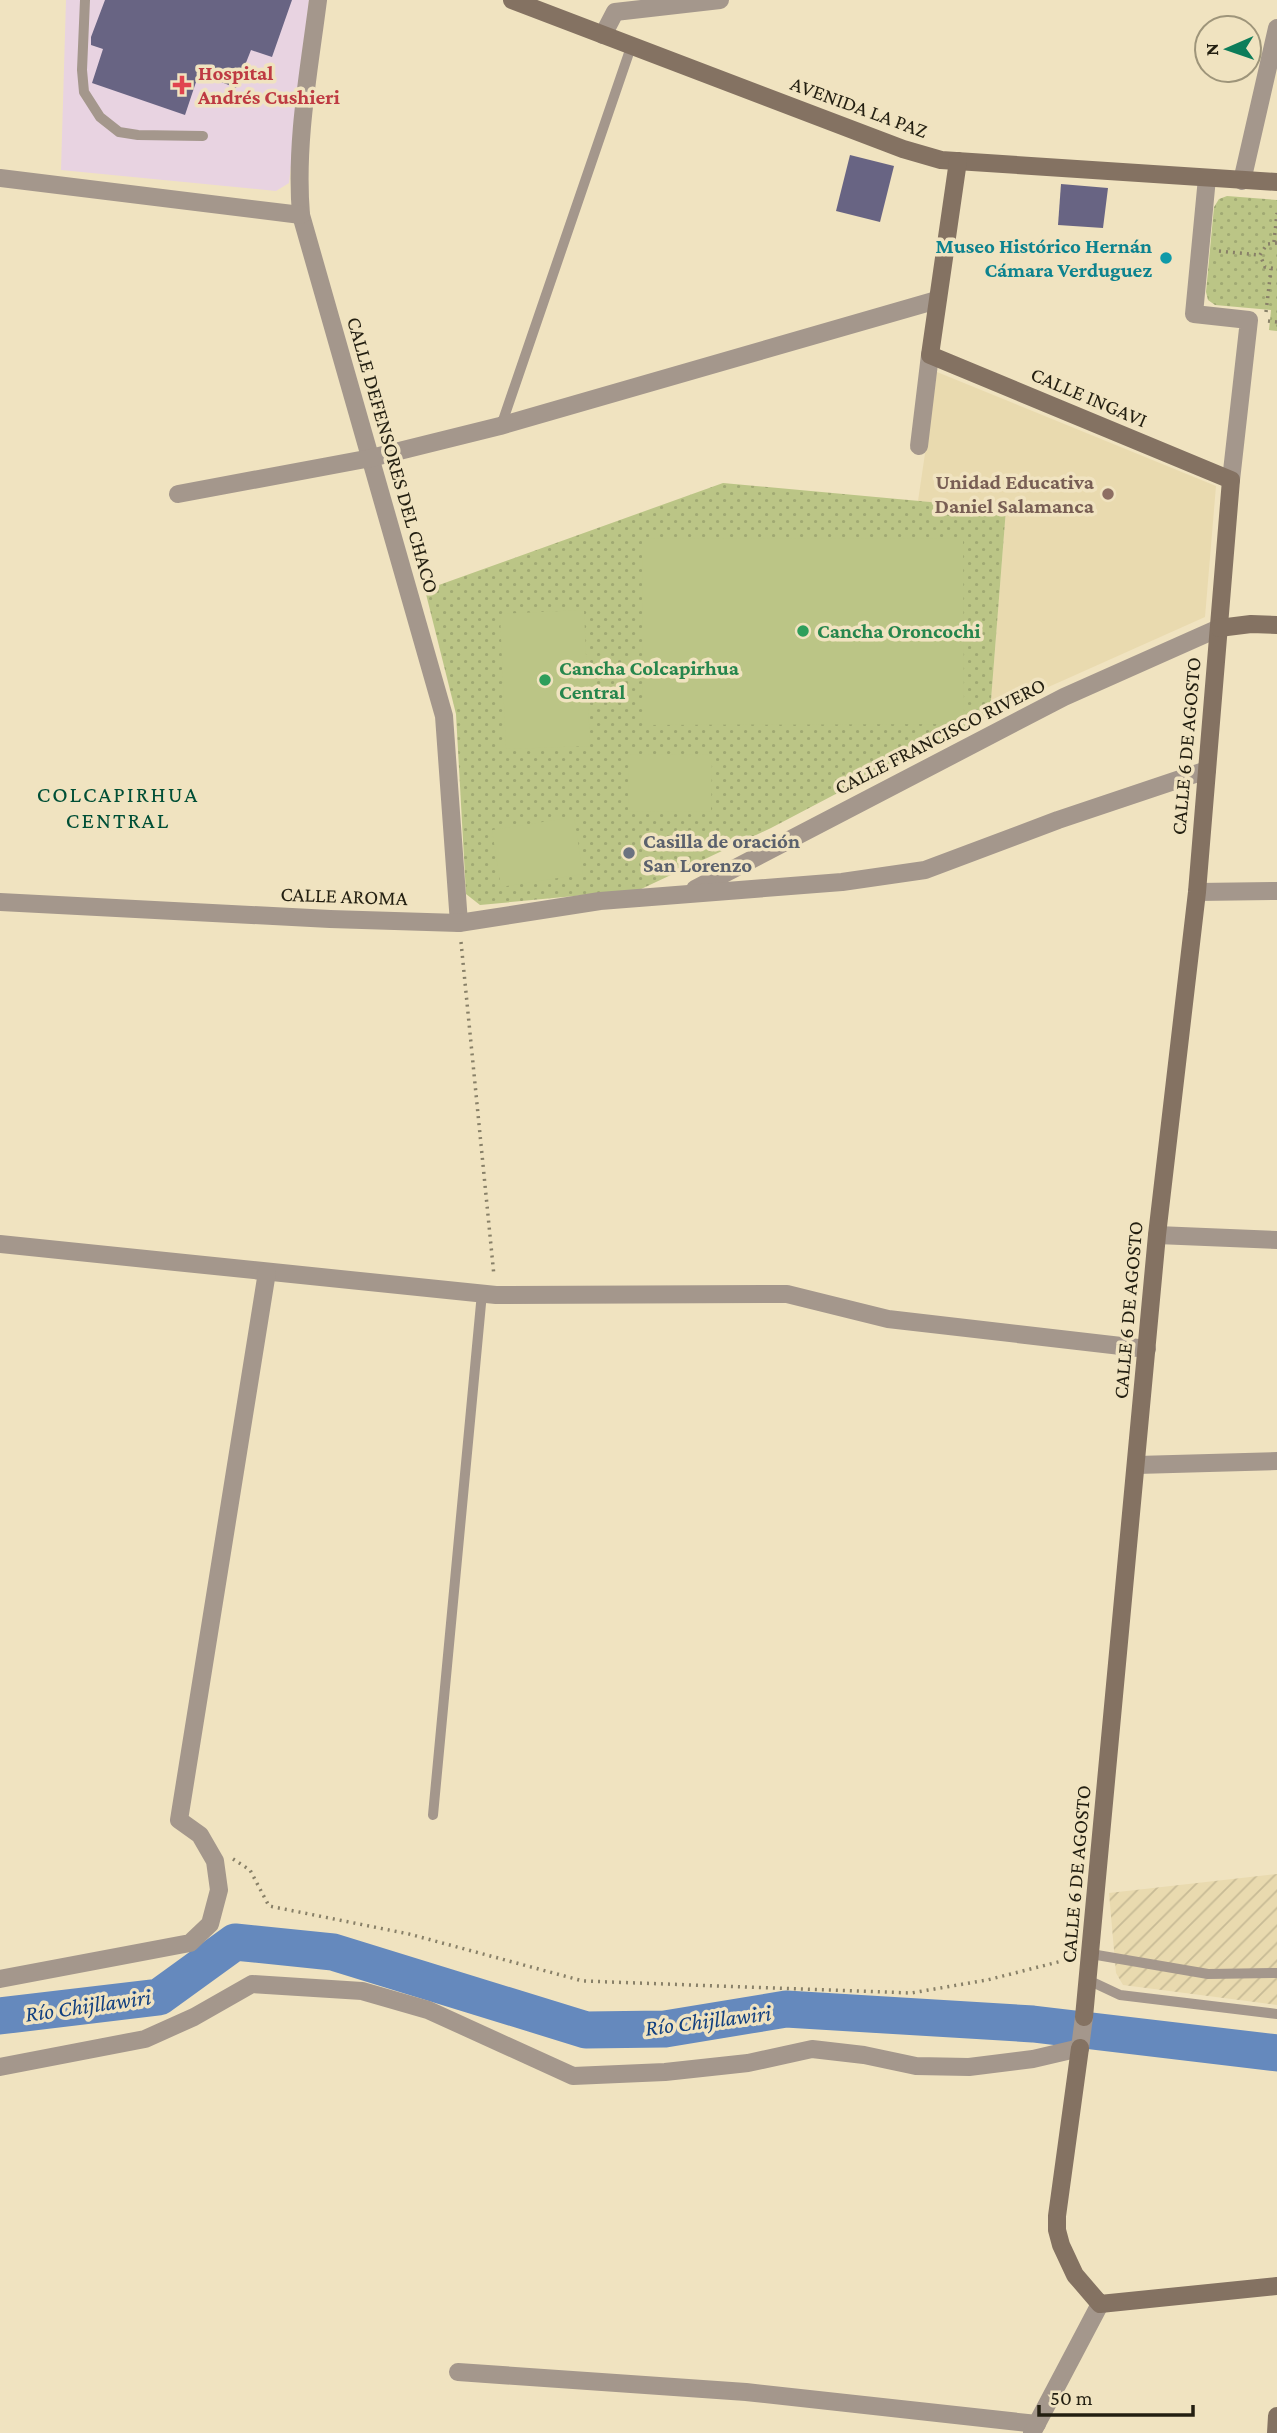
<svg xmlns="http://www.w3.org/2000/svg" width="1277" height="2433" font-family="'Crimson Pro',serif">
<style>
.industrial{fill:url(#industrial-furrows)}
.built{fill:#e9daaf}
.medical{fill:#e8d3e1}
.green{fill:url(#green-dots)}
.pitch{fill:#bbc586}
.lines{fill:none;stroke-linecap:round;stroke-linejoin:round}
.river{stroke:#6589bd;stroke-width:37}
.building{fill:#686483}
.path{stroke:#888068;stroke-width:3.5;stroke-dasharray:2 5;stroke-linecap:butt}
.service{stroke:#a4978c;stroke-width:10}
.minor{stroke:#a4978c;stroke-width:18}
.tertiary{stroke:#a4978c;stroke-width:18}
.secondary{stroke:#847262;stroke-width:18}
.health-dot{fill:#e0444e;stroke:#f0e3c0;stroke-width:2.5}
.culture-dot{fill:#0f9aa8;stroke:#f0e3c0;stroke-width:2.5}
.education-dot{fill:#8d6e63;stroke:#f0e3c0;stroke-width:2.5}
.leisure-dot{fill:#2e9e5b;stroke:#f0e3c0;stroke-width:2.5}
.worship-dot{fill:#6b7280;stroke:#f0e3c0;stroke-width:2.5}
.labels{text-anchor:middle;stroke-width:7;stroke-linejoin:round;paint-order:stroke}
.health-label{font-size:21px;font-weight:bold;fill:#be3a42;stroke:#f0e3c0;text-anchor:start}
.street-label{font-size:21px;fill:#231f11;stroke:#f0e3c0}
.culture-label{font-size:21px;font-weight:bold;fill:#0d838f;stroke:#f0e3c0;text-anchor:end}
.education-label{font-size:21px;font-weight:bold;fill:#785e54;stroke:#f0e3c0;text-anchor:end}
.leisure-label{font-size:21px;font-weight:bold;fill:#27864d;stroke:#f0e3c0;text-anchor:start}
.worship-label{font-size:21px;font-weight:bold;fill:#5b616d;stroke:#f0e3c0;text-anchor:start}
.neighbourhood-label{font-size:23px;letter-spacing:2px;fill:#004f36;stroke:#f0e3c0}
.water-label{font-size:23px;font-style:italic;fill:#124080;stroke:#f0e3c0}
</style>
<defs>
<pattern id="industrial-furrows" width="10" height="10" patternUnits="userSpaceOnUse" patternTransform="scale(1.75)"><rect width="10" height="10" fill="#e9daaf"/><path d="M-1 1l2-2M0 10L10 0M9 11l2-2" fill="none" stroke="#c8bb96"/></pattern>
<pattern id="green-dots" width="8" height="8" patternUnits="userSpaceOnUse" patternTransform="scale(1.75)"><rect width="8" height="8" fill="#bbc586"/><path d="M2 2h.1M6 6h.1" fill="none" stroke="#a0a973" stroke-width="1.8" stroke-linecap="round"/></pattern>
</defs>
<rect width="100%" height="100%" fill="#f0e3c0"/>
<polygon class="industrial" points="1277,1874 1277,2005 1123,1985 1116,1973 1109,1893"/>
<polygon class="built" points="937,372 1216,486 1205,617 990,713 1006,509 918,501"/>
<polygon class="medical" points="66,0 309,0 289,183 276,191 61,170"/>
<g class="green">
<polygon points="1227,196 1277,200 1277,331 1269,330 1271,310 1215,305 1208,300 1206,292 1214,207 1219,199"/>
<polygon points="723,483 1006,509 990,713 771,828 639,890 480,905 466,894 456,714 425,590"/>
</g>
<g class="pitch">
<polygon points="963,538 964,724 643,725 642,539"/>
<polygon points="584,610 590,746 506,749 500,614"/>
<polygon points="629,754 712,755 711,812 628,811"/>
<polygon points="574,817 583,874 501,887 492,830"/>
</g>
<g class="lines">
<polyline class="river" points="0,2016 159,1997 235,1942 333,1952 586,2030 665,2029 786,2009 1033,2024 1277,2053"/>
</g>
<g class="building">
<polygon points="105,0 292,0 272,57 251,50 236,88 199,73 185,115 92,83 103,49 91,45 91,37"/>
<polygon points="850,155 894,166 880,222 836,211"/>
<polygon points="1061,184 1108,188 1103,228 1058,225"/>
</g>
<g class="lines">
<g class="path">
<polyline points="1274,242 1277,213"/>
<polyline points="1277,243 1267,244 1260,255 1265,267 1277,269"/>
<polyline points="1219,251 1259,255"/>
<polyline points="1266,312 1271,269"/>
<polyline points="1268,321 1277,322"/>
<polyline points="461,942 494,1276"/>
<polyline points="233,1859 250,1870 269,1906 409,1934 583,1981 911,1993 987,1980 1070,1959"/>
</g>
<g class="service">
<polyline points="85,0 82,70 84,92 100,117 119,132 138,135 203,136"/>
<polyline points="501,426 631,47"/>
<polyline points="433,1815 482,1293"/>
<polyline points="1091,1954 1208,1974 1277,1973"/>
<polyline points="1088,1980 1120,1995 1277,2014"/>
</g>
<g class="minor">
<path d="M 318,0 C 309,71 295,143 301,215 L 444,716 L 459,923"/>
<polyline points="603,35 615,12 720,0"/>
<polyline points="0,178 301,215"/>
<polyline points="1207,178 1194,314 1249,320 1231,480"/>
<polyline points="1242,181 1277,28"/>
<polyline points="919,446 930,355"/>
<polyline points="178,494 371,458 500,426 937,300"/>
<polyline points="695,889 1064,697 1219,628"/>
<polyline points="1197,892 1277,891"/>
<polyline points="0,902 330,919 459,923 600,901 842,882 925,870 1058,820 1207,770"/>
<polyline points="1157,1235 1277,1240"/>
<polyline points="0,1244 496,1295 787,1294 888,1319 1147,1349"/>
<polyline points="1137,1465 1277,1461"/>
<polyline points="0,1979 190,1943 210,1924 219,1890 215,1861 200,1835 179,1820 267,1272"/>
<polyline points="0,2067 145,2039 194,2017 252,1984 362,1991 428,2010 573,2076 665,2072 748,2063 812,2049 864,2055 916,2066 969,2067 1033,2059 1080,2048"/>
<polyline points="458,2372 746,2392 1037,2424"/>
<polyline points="1032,2433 1100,2304"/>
</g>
<polyline class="tertiary" points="1080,2048 1084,2017"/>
<g class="secondary">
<polyline points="512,0 903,149 941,160 1277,182"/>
<polyline points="958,161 930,355 1231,480 1197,892 1157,1235 1084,2017"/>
<polyline points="1219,628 1251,624 1277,625"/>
<polyline points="1080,2048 1057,2216 1057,2230 1061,2245 1075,2275 1100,2304 1277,2286"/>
<polyline points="1276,2433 1277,2416"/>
</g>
</g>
<path class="health-dot" d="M178.5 74.5h7v7h7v7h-7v7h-7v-7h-7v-7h7z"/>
<circle class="culture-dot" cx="1166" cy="258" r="7"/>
<circle class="education-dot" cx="1108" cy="494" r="7"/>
<g class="leisure-dot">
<circle cx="803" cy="631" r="7"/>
<circle cx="545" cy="680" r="7"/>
</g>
<circle class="worship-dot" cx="629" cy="853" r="7"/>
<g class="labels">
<g class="health-label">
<text x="198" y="80">Hospital<tspan x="198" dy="24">Andrés Cushieri</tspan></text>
</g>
<g class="street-label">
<text transform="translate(859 107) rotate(20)" y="7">AVENIDA LA PAZ</text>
<text transform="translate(1089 397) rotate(23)" y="7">CALLE INGAVI</text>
<text transform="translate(393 455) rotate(74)" y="7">CALLE DEFENSORES DEL CHACO</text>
<text transform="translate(940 736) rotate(-27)" y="7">CALLE FRANCISCO RIVERO</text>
<text transform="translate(1186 746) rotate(-85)" y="7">CALLE 6 DE AGOSTO</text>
<text transform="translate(344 896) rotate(2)" y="7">CALLE AROMA</text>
<text transform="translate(1128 1310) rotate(-85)" y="7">CALLE 6 DE AGOSTO</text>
<text transform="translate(1076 1874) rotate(-85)" y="7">CALLE 6 DE AGOSTO</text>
</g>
<g class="culture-label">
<text x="1152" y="253">Museo Histórico Hernán<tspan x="1152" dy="24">Cámara Verduguez</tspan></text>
</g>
<g class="education-label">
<text x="1094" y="489">Unidad Educativa<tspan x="1094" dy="24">Daniel Salamanca</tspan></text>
</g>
<g class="leisure-label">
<text x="817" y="638">Cancha Oroncochi</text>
<text x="559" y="675">Cancha Colcapirhua<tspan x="559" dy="24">Central</tspan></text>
</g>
<g class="worship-label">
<text x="643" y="848">Casilla de oración<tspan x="643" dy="24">San Lorenzo</tspan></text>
</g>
<g class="neighbourhood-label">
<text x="118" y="802">COLCAPIRHUA<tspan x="118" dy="26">CENTRAL</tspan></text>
</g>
<g class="water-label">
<text transform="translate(88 2005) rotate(-8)" y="8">Río Chijllawiri</text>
<text transform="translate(708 2020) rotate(-7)" y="8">Río Chijllawiri</text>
</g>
</g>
<g transform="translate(1228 49) rotate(268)"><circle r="33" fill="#f0e3c0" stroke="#9e957a" stroke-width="2"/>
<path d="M0-5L12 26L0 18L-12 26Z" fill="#0d7d5a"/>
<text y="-10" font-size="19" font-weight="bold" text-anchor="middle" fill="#231f11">N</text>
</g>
<path d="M1039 2405v10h154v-10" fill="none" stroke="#231f11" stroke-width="3.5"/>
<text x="1050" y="2405" font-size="21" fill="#231f11" stroke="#f0e3c0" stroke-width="5" paint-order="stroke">50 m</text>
</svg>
